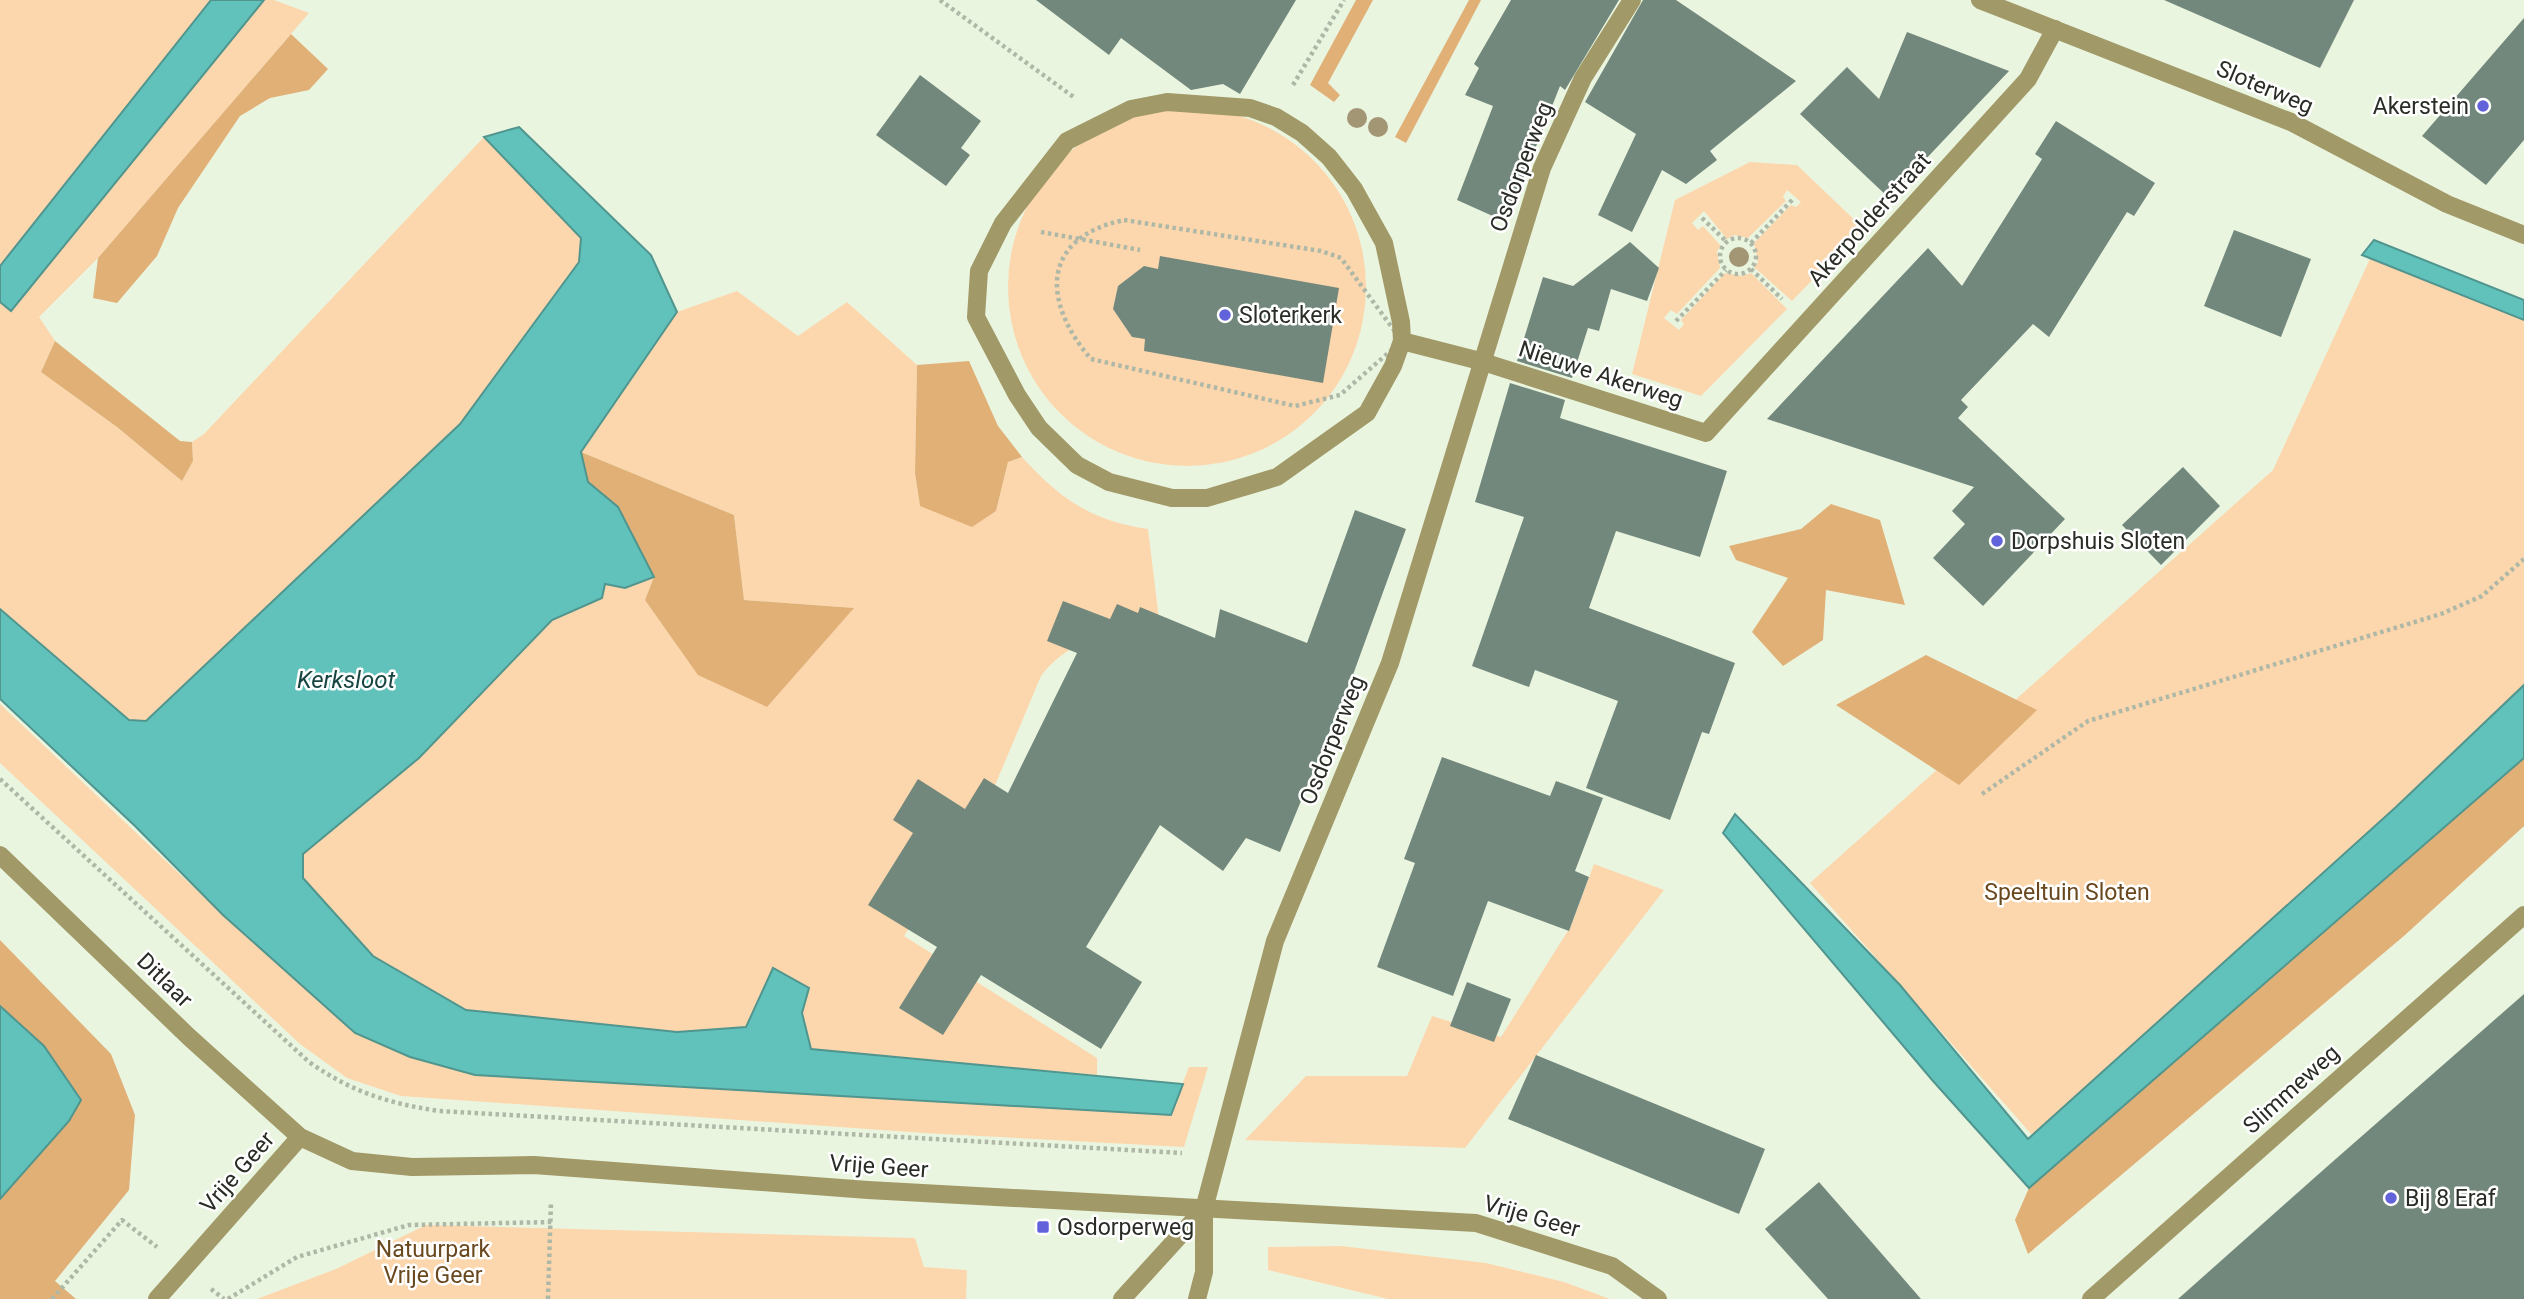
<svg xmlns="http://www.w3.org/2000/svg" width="2524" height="1299" font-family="Roboto,sans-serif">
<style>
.green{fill:#fcd7ad}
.forest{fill:#e0b077}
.water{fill:#61c2bb;stroke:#50958e;stroke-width:2}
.building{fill:#73887c}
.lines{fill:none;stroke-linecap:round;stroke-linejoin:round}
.path{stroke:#afb8a7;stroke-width:4.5;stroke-dasharray:3.5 3.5;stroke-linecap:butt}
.lane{stroke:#a19967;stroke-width:18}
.street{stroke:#a19967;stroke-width:18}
.tree{fill:#a39675}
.poi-dot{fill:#6263db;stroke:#fff;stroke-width:2.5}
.labels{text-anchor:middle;stroke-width:5;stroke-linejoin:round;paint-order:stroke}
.street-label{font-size:23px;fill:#292d25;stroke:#fff}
.poi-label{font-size:23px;fill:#292d25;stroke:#fff;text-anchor:start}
.park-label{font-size:23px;fill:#69481e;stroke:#fff}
.water-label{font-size:24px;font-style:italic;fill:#184542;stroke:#fff}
</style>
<rect width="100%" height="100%" fill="#eaf5e0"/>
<g class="green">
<polygon points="0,0 211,0 1,266 0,266"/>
<polygon points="264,0 274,0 309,13 98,258 39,317 55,341 41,372 117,427 182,481 193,461 192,442 204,434 484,137 581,238 579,262 460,424 146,721 129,720 0,609 0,302 11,310"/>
<circle cx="1187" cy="287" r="179"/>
<polygon points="1750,162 1797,165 1863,228 1792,301 1754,267 1758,262 1754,243 1791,205 1796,207 1801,202 1787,190 1783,197 1786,201 1748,238 1734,235 1727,239 1704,211 1692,223 1698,230 1703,226 1721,246 1717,251 1720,268 1677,314 1671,310 1664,318 1679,330 1684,324 1681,320 1725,273 1742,276 1751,273 1787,309 1701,396 1632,374 1675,200"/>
<polygon points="2374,250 2524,310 2524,715 2047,1152 1810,883 2273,470"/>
<path d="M 737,291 L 798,336 L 847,302 L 917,365 L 915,473 L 920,506 L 996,511 L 1008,462 L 1022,457 C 1060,499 1092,521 1148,529 L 1159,619 C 1116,631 1069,638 1041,676 L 988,802 L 904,936 L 1097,1058 L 1097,1075 L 811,1049 L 802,1013 L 773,968 L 747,1027 L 677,1032 L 466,1010 L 373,956 L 303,878 L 303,854 L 419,758 L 552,620 L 602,598 L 605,584 L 625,588 L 654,577 L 645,600 L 854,608 L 744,600 L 734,515 L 581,452 L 677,312 Z"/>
<polygon points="0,704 223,915 355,1033 410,1057 475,1075 1170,1115 1189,1067 1208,1067 1184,1147 924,1133 401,1096 347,1078 300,1044 0,763"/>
<polygon points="1594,864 1664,890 1465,1148 1245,1140 1306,1076 1407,1076 1432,1016 1501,1037 1571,926"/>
<polygon points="426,1225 915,1238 924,1267 967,1270 966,1299 257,1299 336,1269"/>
<polygon points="1341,1246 1486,1263 1564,1282 1610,1299 1388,1299 1268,1270 1268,1247"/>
</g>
<g class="forest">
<polygon points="1356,0 1373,0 1328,83 1340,95 1334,102 1310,85"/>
<polygon points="1469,0 1481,0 1406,143 1395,137"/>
<polygon points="291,34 328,69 309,90 270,98 240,116 178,208 157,256 117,303 93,298 98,258"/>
<polygon points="55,341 180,441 192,442 193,461 182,481 117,427 41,372"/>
<polygon points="969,361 998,426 1022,457 1008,462 996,511 972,527 920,506 915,473 917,365"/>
<polygon points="581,452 734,515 744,600 854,608 767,707 698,675 645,600 654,577 618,507 588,482"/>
<polygon points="1831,504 1880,520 1905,605 1826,590 1823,640 1783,666 1752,632 1788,578 1736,560 1729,546 1801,529"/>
<polygon points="1926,655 2037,710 1959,785 1836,705"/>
<polygon points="2524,758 2524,826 2405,935 2028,1254 2015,1220 2029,1188"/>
<polygon points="0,940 111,1054 135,1115 129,1190 55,1281 76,1299 0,1299 0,1199 69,1121 44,1046 0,1006"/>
</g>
<g class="water">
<polygon points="211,0 264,0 11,311 0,302 0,266"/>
<polygon points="519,127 651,255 677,312 581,452 588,482 618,507 654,577 625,588 605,584 602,598 552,620 419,758 303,854 303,878 373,956 466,1010 677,1032 746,1027 773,968 809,988 802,1013 811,1049 1183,1084 1171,1115 475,1075 410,1057 355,1033 223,915 135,826 0,699 0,609 129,720 146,721 460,424 579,262 581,238 484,137"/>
<polygon points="2374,240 2524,300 2524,320 2362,255"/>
<polygon points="2524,685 2524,758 2029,1188 1933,1081 1723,833 1735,814 1900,985 2028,1139 2396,807"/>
<polygon points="0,1006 44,1046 81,1100 69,1121 0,1199"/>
</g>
<g class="building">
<polygon points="1036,0 1296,0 1240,94 1223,84 1191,90 1121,38 1109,55"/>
<polygon points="1511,0 1619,0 1565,90 1560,86 1506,222 1457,200 1493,106 1465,95 1479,68 1474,64"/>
<polygon points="1643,0 1676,0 1796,81 1710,151 1717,160 1686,184 1662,170 1632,232 1598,215 1636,134 1585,102"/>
<polygon points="2164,0 2354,0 2320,68"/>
<polygon points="2524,18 2524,140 2486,185 2422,136"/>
<polygon points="1907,32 2009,71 1889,198 1800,114 1847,67 1879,99"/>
<polygon points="920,75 981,121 961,148 970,155 946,186 876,135"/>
<polygon points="2056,121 2155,183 2134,216 2127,212 2049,337 2033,324 1961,400 1968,407 1958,418 2065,519 1983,606 1933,558 1965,524 1952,511 1974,487 1767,419 1928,248 1962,286 2042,159 2035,154"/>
<polygon points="2234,230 2311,259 2281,337 2204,306"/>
<polygon points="1630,242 1659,268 1647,301 1611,289 1599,331 1588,328 1572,378 1517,361 1543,277 1573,286"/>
<polygon points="1160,256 1339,288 1323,383 1144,351 1145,339 1132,337 1113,309 1118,286 1144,266 1158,269"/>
<polygon points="1510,383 1565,400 1560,418 1727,471 1700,557 1616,531 1589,608 1735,663 1709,734 1702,732 1670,820 1586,788 1618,701 1535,670 1529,687 1472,666 1524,517 1475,502"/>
<polygon points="2183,467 2220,506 2161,565 2122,525"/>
<polygon points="1355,510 1406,529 1354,672 1280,852 1246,838 1223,871 1160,825 1086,947 1142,982 1101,1049 981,975 943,1035 899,1008 937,947 868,905 913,833 893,820 918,779 965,809 984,778 1008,793 1077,653 1047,641 1063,601 1110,619 1117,604 1138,613 1140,607 1215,638 1220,609 1307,643"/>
<polygon points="1442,757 1550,796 1556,781 1603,798 1575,871 1589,877 1569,931 1488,901 1453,996 1377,967 1415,863 1404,859"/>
<polygon points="1467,982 1511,999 1494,1042 1450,1026"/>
<polygon points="2524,994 2524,1299 2178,1299 2330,1164"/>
<polygon points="1536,1055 1765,1149 1739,1214 1508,1119"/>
<polygon points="1819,1182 1875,1246 1921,1299 1828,1299 1765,1229"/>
</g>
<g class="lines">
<g class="path">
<polyline points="940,0 1075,98"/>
<polyline points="1293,85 1344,0"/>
<polyline points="1702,218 1727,242"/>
<path d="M 1124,220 L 1321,251 L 1341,258 L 1402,341 L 1340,395 L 1295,406 L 1091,359 C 1042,302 1040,238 1124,220 Z"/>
<polyline points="1041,232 1140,250"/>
<circle cx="1738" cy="256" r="18"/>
<polyline points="1751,243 1794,198"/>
<polyline points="1751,269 1782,299"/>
<polyline points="1676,321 1726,270"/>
<path d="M 0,779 L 309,1062 C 352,1092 387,1103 439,1111 L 1182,1153"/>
<polyline points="1982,794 2088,721 2441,614 2482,596 2524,559"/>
<polyline points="211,1289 224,1299"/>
<polyline points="52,1299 122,1220 157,1247"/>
<polyline points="228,1299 297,1257 409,1225 552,1222"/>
<polyline points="548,1299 551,1202"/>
</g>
<polyline class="lane" points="1122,1299 1204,1209"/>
<g class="street">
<polyline points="1980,0 2291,122 2447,204 2524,235"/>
<polygon points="1167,102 1250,108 1276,117 1302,133 1329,157 1354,189 1384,243 1401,322 1402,341 1393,366 1367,413 1277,477 1207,498 1172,498 1109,482 1077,465 1039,428 1017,395 976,317 979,271 1003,223 1067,141 1131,109"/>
<polyline points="1402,341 1480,361 1706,433 2028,79 2055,29"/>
<polyline points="0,855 189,1037 300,1137 352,1161 412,1167 534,1165 868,1190 1476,1223 1612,1266 1658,1299"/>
<polyline points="157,1299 300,1137"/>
<polyline points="1197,1299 1204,1272 1204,1209 1275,941 1390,663 1542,168 1583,78 1632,0"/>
<polyline points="2091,1299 2524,915"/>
</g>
</g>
<g class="tree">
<circle cx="1357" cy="118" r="10"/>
<circle cx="1378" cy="127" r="10"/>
<circle cx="1739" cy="257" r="10"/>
</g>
<g class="poi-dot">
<circle cx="2483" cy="106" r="7"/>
<circle cx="1225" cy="315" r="7"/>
<circle cx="1997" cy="541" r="7"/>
<circle cx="2391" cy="1198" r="7"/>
<rect x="1036" y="1220" width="14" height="14" rx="3.5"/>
</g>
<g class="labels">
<g class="street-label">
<text transform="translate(2265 87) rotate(23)" y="8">Sloterweg</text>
<text transform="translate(1521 167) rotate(-69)" y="8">Osdorperweg</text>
<text transform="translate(1869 219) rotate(-48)" y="8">Akerpolderstraat</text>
<text transform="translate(1601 374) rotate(18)" y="8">Nieuwe Akerweg</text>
<text transform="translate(1332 740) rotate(-68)" y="8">Osdorperweg</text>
<text transform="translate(165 980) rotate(44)" y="8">Ditlaar</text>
<text transform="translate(2291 1089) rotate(-42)" y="8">Slimmeweg</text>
<text transform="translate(879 1166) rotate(4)" y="8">Vrije Geer</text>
<text transform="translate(237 1172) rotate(-49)" y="8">Vrije Geer</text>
<text transform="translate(1532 1216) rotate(16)" y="8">Vrije Geer</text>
</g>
<g class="poi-label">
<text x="2469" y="114" text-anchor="end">Akerstein</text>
<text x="1239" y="323">Sloterkerk</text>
<text x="2011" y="549">Dorpshuis Sloten</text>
<text x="2405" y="1206">Bij 8 Eraf</text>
<text x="1057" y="1235">Osdorperweg</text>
</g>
<g class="park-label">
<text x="2067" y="900">Speeltuin Sloten</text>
<text x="433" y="1257">Natuurpark<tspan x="433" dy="26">Vrije Geer</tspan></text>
</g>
<g class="water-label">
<text x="346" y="688">Kerksloot</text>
</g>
</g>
</svg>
